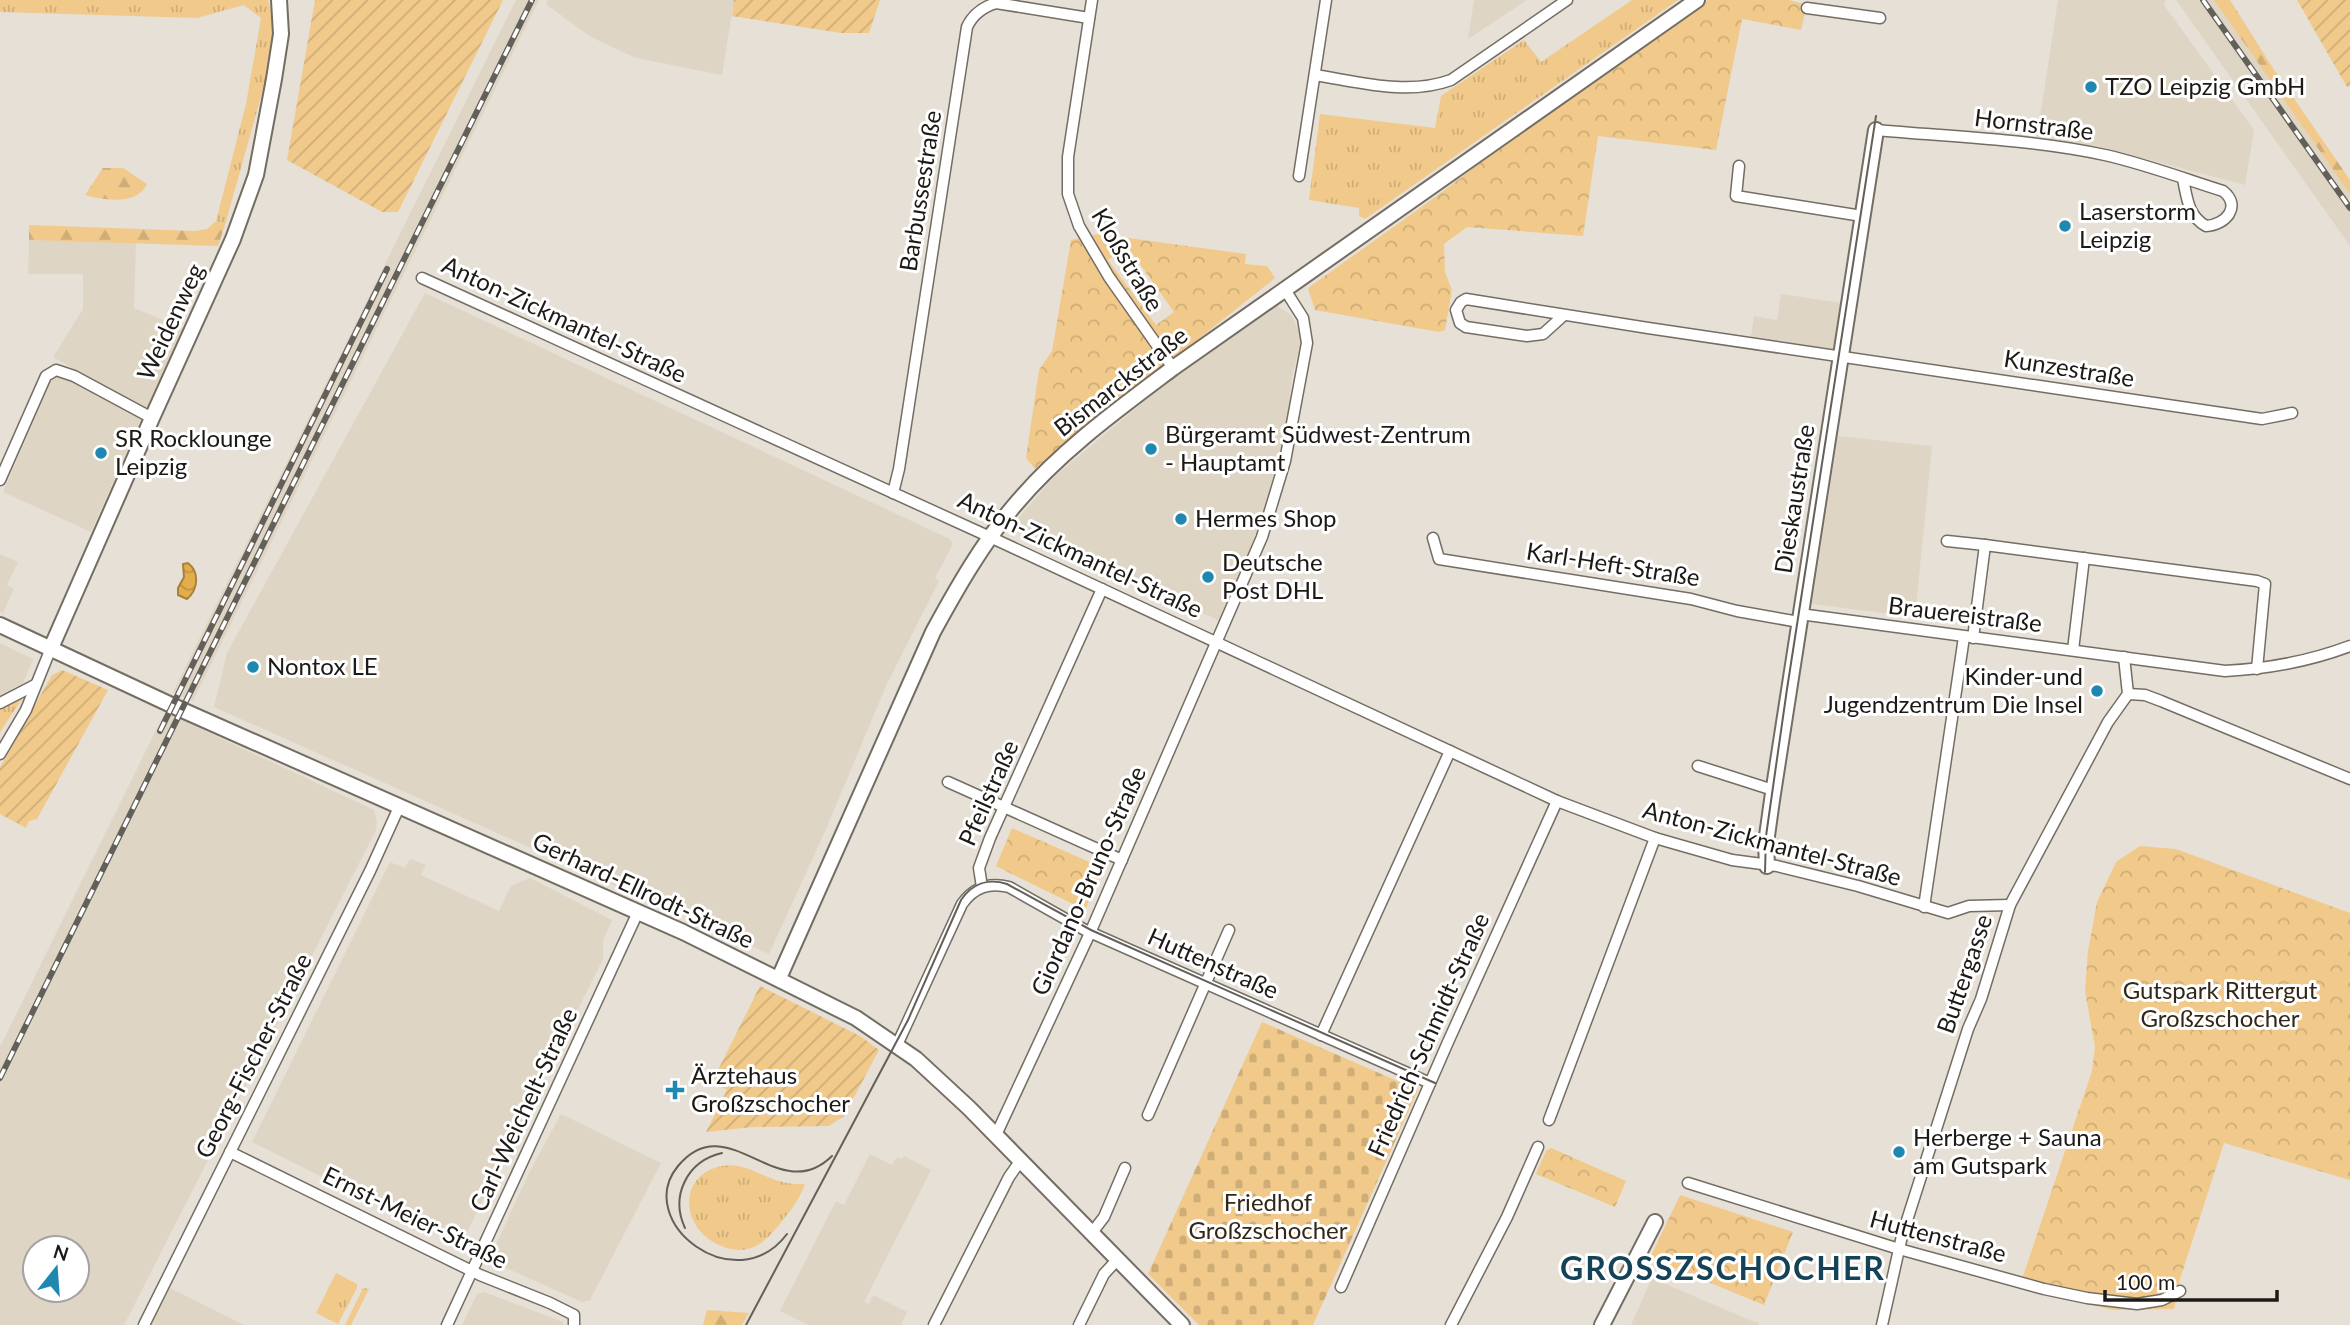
<svg xmlns="http://www.w3.org/2000/svg" width="2350" height="1325" font-family="Lato,sans-serif">
<style>
.built{fill:#dfd5c4;fill-rule:evenodd}
.grass{fill:url(#grass-tufts)}
.forest{fill:url(#forest-firs)}
.cemetery{fill:url(#cemetery-stones)}
.park{fill:url(#park-crowns);fill-rule:evenodd}
.garden{fill:url(#garden-furrows)}
.water{fill:url(#water-waves);stroke:#a7813c;stroke-width:2}
.lines{fill:none;stroke-linecap:round;stroke-linejoin:round}
.street-casing{stroke:#736d64;stroke-width:13}
.secondary-casing{stroke:#736d64;stroke-width:18}
.street{stroke:#fff;stroke-width:10}
.secondary{stroke:#fff;stroke-width:14}
.tram{stroke:#635f59;stroke-width:2}
.rail-casing{stroke:#635f59;stroke-width:6}
.rail{stroke:#fff;stroke-width:3.5;stroke-dasharray:10;stroke-linecap:butt}
.poi-dot{fill:#1f88b0;stroke:#fff;stroke-width:2.5}
.labels{text-anchor:middle;stroke-width:6;stroke-linejoin:round;paint-order:stroke}
.poi-label{font-size:24px;fill:#1c1a16;stroke:#fff;text-anchor:start}
.street-label{font-size:24px;fill:#1c1a16;stroke:#fff}
.park-label{font-size:24px;fill:#322817;stroke:#fff}
.district-label{font-size:32px;font-weight:bold;letter-spacing:2px;fill:#144357;stroke:#fff}
</style>
<defs>
<pattern id="grass-tufts" width="24" height="20" patternUnits="userSpaceOnUse" patternTransform="scale(1.75)"><rect width="24" height="20" fill="#f1ca8b"/><path d="M3 7l-1-3M5 7V3M7 7l1-3M15 17l-1-3M17 17v-4M19 17l1-3" fill="none" stroke="#cead77"/></pattern>
<pattern id="forest-firs" width="22" height="20" patternUnits="userSpaceOnUse" patternTransform="scale(1.75)"><rect width="22" height="20" fill="#f1ca8b"/><path d="M5 1l3.5 6h-7zM16 11l3.5 6h-7z" fill="#cead77"/></pattern>
<pattern id="cemetery-stones" width="16" height="16" patternUnits="userSpaceOnUse" patternTransform="scale(1.75)"><rect width="16" height="16" fill="#f1ca8b"/><path d="M2 7V4a2 2 0 0 1 4 0v3zM10 15v-3a2 2 0 0 1 4 0v3z" fill="#cead77"/></pattern>
<pattern id="park-crowns" width="20" height="18" patternUnits="userSpaceOnUse" patternTransform="scale(1.75)"><rect width="20" height="18" fill="#f1ca8b"/><path d="M2 6a3 3 0 1 1 6 0M12 15a3 3 0 1 1 6 0" fill="none" stroke="#cead77"/></pattern>
<pattern id="garden-furrows" width="10" height="10" patternUnits="userSpaceOnUse" patternTransform="scale(1.75)"><rect width="10" height="10" fill="#f1ca8b"/><path d="M-1 1l2-2M0 10L10 0M9 11l2-2" fill="none" stroke="#cead77"/></pattern>
<pattern id="water-waves" width="16" height="10" patternUnits="userSpaceOnUse" patternTransform="scale(1.75)"><rect width="16" height="10" fill="#e3ad4c"/><path d="M0 5q4-4 8 0t8 0" fill="none" stroke="#c29442"/></pattern>
</defs>
<rect width="100%" height="100%" fill="#e6e0d6"/>
<g class="built">
<polygon points="516,0 539,0 193,701 187,699 173,692"/>
<polygon points="548,0 734,0 722,75 636,58 591,37 546,4"/>
<polygon points="1474,0 1527,0 1468,39"/>
<polygon points="2058,0 2165,0 2164,5 2254,130 2245,185 2101,147 2037,137"/>
<polygon points="2176,0 2230,0 2274,70 2350,180 2350,246"/>
<polygon points="29,240 136,241 134,308 185,329 149,411 53,357 83,309 83,274 28,274"/>
<polygon points="425,293 950,539 953,544 935,578 939,581 886,686 826,829 769,954 214,707 227,653"/>
<polygon points="1781,294 1842,303 1834,356 1750,343 1754,316 1777,320"/>
<polygon points="1277,306 1291,315 1302,337 1292,377 1285,437 1261,519 1222,622 1053,543 1016,532 1014,523 1055,476 1179,372"/>
<polygon points="56,376 65,376 141,419 91,532 3,492 51,381"/>
<polygon points="1838,436 1932,446 1915,617 1812,604"/>
<polygon points="0,554 18,562 7,585 14,589 3,613 0,612"/>
<polygon points="0,643 33,659 23,683 0,695"/>
<path d="M 165,712 L 374,810 L 377,821 L 376,830 L 124,1325 L 0,1325 L 0,1047 ZM 35,1248 L 77,1248 L 77,1290 L 35,1290 Z"/>
<polygon points="410,859 426,865 421,875 499,911 511,886 530,878 612,920 603,940 603,959 460,1246 252,1142 390,862 405,868"/>
<polygon points="561,1114 661,1163 590,1300 582,1302 495,1263 492,1253 529,1173"/>
<polygon points="870,1154 892,1165 897,1157 902,1159 904,1156 931,1170 864,1302 869,1304 873,1295 907,1312 901,1324 903,1325 808,1325 780,1311 836,1201 844,1205"/>
<polygon points="1652,1278 1754,1322 1759,1322 1758,1325 1631,1325"/>
<polygon points="166,1286 244,1325 147,1325"/>
<polygon points="484,1292 563,1322 564,1325 462,1325 477,1294"/>
</g>
<g class="grass">
<polygon points="0,0 268,0 272,16 272,44 281,34 262,93 225,225 216,221 246,104 261,18 244,5 197,18 0,12"/>
<polygon points="1632,0 1678,0 1365,219 1359,216 1359,208 1309,200 1320,114 1435,128 1441,96 1524,40 1541,62"/>
<polygon points="24,696 0,732 0,709"/>
<path d="M 731,1165 C 760,1168 771,1186 805,1184 C 800,1198 792,1209 782,1221 C 766,1243 748,1258 719,1245 C 676,1225 679,1167 731,1165 Z"/>
<polygon points="336,1273 357,1284 357,1288 338,1324 316,1313"/>
<polygon points="363,1288 369,1289 351,1325 345,1325"/>
</g>
<g class="forest">
<polygon points="2214,0 2230,0 2274,70 2350,180 2350,194"/>
<path d="M 103,168 L 123,168 L 147,184 C 137,206 103,200 85,195 Z"/>
<polygon points="216,221 225,225 218,246 29,240 29,225 195,231 207,229"/>
<polygon points="707,1310 749,1313 742,1325 703,1325"/>
</g>
<polygon class="cemetery" points="1262,1022 1418,1090 1313,1325 1199,1325 1148,1274"/>
<g class="park">
<polygon points="1708,0 1789,0 1807,5 1801,30 1742,19 1716,150 1598,136 1583,236 1467,227 1444,244 1445,272 1452,290 1445,330 1439,332 1315,310 1308,288 1434,198 1571,94"/>
<path d="M 1099,234 L 1246,254 L 1245,264 L 1267,266 L 1275,278 L 1035,469 L 1026,458 L 1039,370 L 1052,351 L 1071,240 ZM 1127,246 L 1174,312 L 1156,325 L 1108,260 Z"/>
<polygon points="1012,828 1103,868 1085,910 996,866"/>
<polygon points="2140,846 2176,849 2350,913 2350,1180 2224,1143 2180,1279 2174,1309 2113,1310 2019,1288 2092,1071 2095,1047 2085,991 2088,951 2097,902 2116,862"/>
<polygon points="1551,1148 1626,1181 1615,1207 1536,1174 1546,1151"/>
<polygon points="1680,1195 1793,1232 1764,1305 1650,1258"/>
</g>
<g class="garden">
<polygon points="315,0 503,0 398,212 382,212 287,160"/>
<polygon points="734,0 880,0 869,33 841,33 732,16"/>
<polygon points="2297,0 2350,0 2350,86 2347,87"/>
<polygon points="62,670 108,690 37,819 29,821 26,828 0,814 0,767 52,675"/>
<polygon points="760,986 860,1036 879,1050 844,1116 829,1126 753,1127 706,1132 727,1090 712,1082"/>
</g>
<path class="water" d="M 188,563 C 200,572 198,590 187,599 L 178,595 L 178,588 L 184,577 L 183,564 Z"/>
<g class="lines">
<g class="street-casing">
<g id="street">
<polyline points="1092,0 1068,157 1068,194 1079,226 1109,277 1173,368"/>
<polyline points="1807,8 1880,18"/>
<path d="M 1315,75 C 1360,82 1407,96 1451,80 L 1567,0"/>
<path d="M 1876,130 C 1953,137 2030,139 2105,155 C 2145,164 2185,179 2223,191 C 2242,206 2226,225 2206,226 C 2188,216 2187,198 2183,179"/>
<polyline points="1739,166 1736,196 1862,216"/>
<polyline points="1299,176 1326,0"/>
<polyline points="422,278 990,537 1557,801 1655,838 1732,860 1777,866 1858,886 1948,913 1969,906 2010,905"/>
<polyline points="1564,315 1543,334 1527,336 1466,327 1460,323 1456,310 1461,302 1466,299 1648,328 2262,419 2292,413"/>
<polyline points="0,480 46,376 56,370 74,376 152,418"/>
<path d="M 893,493 L 899,469 L 967,27 C 973,14 983,7 996,3 L 1089,18"/>
<polyline points="1433,538 1439,559 1691,599 1737,611 1799,622"/>
<polyline points="1947,541 1985,545"/>
<path d="M 1800,614 L 2225,671 C 2267,669 2310,661 2350,646"/>
<polyline points="1973,638 1985,545 2257,581 2265,584 2257,669"/>
<polyline points="2073,650 2084,558"/>
<polyline points="2128,694 2145,695 2161,701 2350,779"/>
<polyline points="0,703 35,685"/>
<polyline points="0,754 26,710 51,648"/>
<polyline points="1698,766 1773,790"/>
<polyline points="948,782 1122,860"/>
<polyline points="982,887 979,868 990,838 1102,589"/>
<polyline points="1924,907 1964,637"/>
<polyline points="1321,1035 1450,751"/>
<path d="M 897,1045 L 962,904 C 974,887 989,882 1009,887 L 1085,930 L 1430,1083"/>
<polyline points="1148,1115 1229,930"/>
<polyline points="1549,1120 1655,838"/>
<polyline points="996,1135 1090,933 1262,537 1285,461 1307,343 1303,318 1284,288"/>
<polyline points="230,1152 480,1275 550,1303 574,1315 574,1325"/>
<polyline points="1688,1183 1899,1249 2044,1289 2087,1298 2137,1304 2162,1300 2180,1291"/>
<polyline points="1091,1234 1104,1217 1125,1168"/>
<polyline points="1341,1287 1448,1042 1557,801"/>
<polyline points="144,1325 370,871 400,805"/>
<polyline points="447,1325 638,912"/>
<polyline points="934,1325 1009,1177 1021,1160"/>
<polyline points="1079,1325 1104,1274 1117,1260"/>
<polyline points="1451,1325 1507,1217 1538,1147"/>
<polyline points="1882,1325 1902,1236 1968,1029 1981,999 2010,905 2108,722 2128,694 2124,657"/>
</g>
</g>
<g class="secondary-casing">
<g id="secondary">
<polyline points="0,625 182,710 683,932 856,1018 916,1059 969,1108 1182,1325"/>
<polyline points="51,648 152,418 233,239 247,200 256,175 274,79 281,34 279,0"/>
<polyline points="1767,866 1766,843 1772,800 1876,130"/>
<path d="M 779,978 L 933,632 C 957,588 982,544 1014,506 C 1059,452 1117,410 1173,368 L 1697,0"/>
<polyline points="1602,1325 1655,1222"/>
</g>
</g>
<use href="#street" class="street"/>
<use href="#secondary" class="secondary"/>
<g class="tram">
<polyline points="1765,872 1766,836 1787,689 1876,116"/>
<path d="M 685,1228 C 670,1196 687,1161 722,1153"/>
<path d="M 787,1234 C 736,1302 632,1222 678,1166 C 728,1105 778,1209 832,1156"/>
<path d="M 746,1325 L 908,1020 L 961,900 C 972,884 988,878 1007,884 L 1091,930 L 1435,1083"/>
</g>
<g class="rail-casing">
<g id="rail">
<polyline points="2203,0 2350,208"/>
<polyline points="160,731 387,269"/>
<polyline points="0,1078 532,0"/>
</g>
</g>
<use href="#rail" class="rail"/>
</g>
<g class="poi-dot">
<circle cx="2091" cy="87" r="7"/>
<circle cx="2065" cy="226" r="7"/>
<circle cx="1151" cy="449" r="7"/>
<circle cx="101" cy="453" r="7"/>
<circle cx="1181" cy="519" r="7"/>
<circle cx="1208" cy="577" r="7"/>
<circle cx="253" cy="667" r="7"/>
<circle cx="2097" cy="691" r="7"/>
<path d="M671.5 1079.5h7v7h7v7h-7v7h-7v-7h-7v-7h7z"/>
<circle cx="1899" cy="1152" r="7"/>
</g>
<g class="labels">
<g class="poi-label">
<text x="2105" y="95">TZO Leipzig GmbH</text>
<text x="2079" y="220">Laserstorm<tspan x="2079" dy="28">Leipzig</tspan></text>
<text x="1165" y="443">Bürgeramt Südwest-Zentrum<tspan x="1165" dy="28">- Hauptamt</tspan></text>
<text x="115" y="447">SR Rocklounge<tspan x="115" dy="28">Leipzig</tspan></text>
<text x="1195" y="527">Hermes Shop</text>
<text x="1222" y="571">Deutsche<tspan x="1222" dy="28">Post DHL</tspan></text>
<text x="267" y="675">Nontox LE</text>
<text x="2083" y="685" text-anchor="end">Kinder-und<tspan x="2083" dy="28">Jugendzentrum Die Insel</tspan></text>
<text x="691" y="1084">Ärztehaus<tspan x="691" dy="28">Großzschocher</tspan></text>
<text x="1913" y="1146">Herberge + Sauna<tspan x="1913" dy="28">am Gutspark</tspan></text>
</g>
<g class="street-label">
<text transform="translate(2034 125) rotate(7)" y="8">Hornstraße</text>
<text transform="translate(921 191) rotate(-81)" y="8">Barbussestraße</text>
<text transform="translate(1127 260) rotate(59)" y="8">Kloßstraße</text>
<text transform="translate(564 320) rotate(25)" y="8">Anton-Zickmantel-Straße</text>
<text transform="translate(171 322) rotate(-65)" y="8">Weidenweg</text>
<text transform="translate(2069 369) rotate(9)" y="8">Kunzestraße</text>
<text transform="translate(1121 382) rotate(-38)" y="8">Bismarckstraße</text>
<text transform="translate(1795 499) rotate(-81)" y="8">Dieskaustraße</text>
<text transform="translate(1080 555) rotate(25)" y="8">Anton-Zickmantel-Straße</text>
<text transform="translate(1613 565) rotate(9)" y="8">Karl-Heft-Straße</text>
<text transform="translate(1965 615) rotate(7)" y="8">Brauereistraße</text>
<text transform="translate(989 793) rotate(-66)" y="8">Pfeilstraße</text>
<text transform="translate(1772 844) rotate(15)" y="8">Anton-Zickmantel-Straße</text>
<text transform="translate(1089 881) rotate(-66)" y="8">Giordano-Bruno-Straße</text>
<text transform="translate(643 891) rotate(25)" y="8">Gerhard-Ellrodt-Straße</text>
<text transform="translate(1213 964) rotate(24)" y="8">Huttenstraße</text>
<text transform="translate(1965 974) rotate(-71)" y="8">Buttergasse</text>
<text transform="translate(1429 1035) rotate(-66)" y="8">Friedrich-Schmidt-Straße</text>
<text transform="translate(254 1056) rotate(-63)" y="8">Georg-Fischer-Straße</text>
<text transform="translate(524 1110) rotate(-65)" y="8">Carl-Weichelt-Straße</text>
<text transform="translate(415 1218) rotate(26)" y="8">Ernst-Meier-Straße</text>
<text transform="translate(1938 1237) rotate(15)" y="8">Huttenstraße</text>
</g>
<g class="park-label">
<text x="2220" y="999">Gutspark Rittergut<tspan x="2220" dy="28">Großzschocher</tspan></text>
<text x="1268" y="1211">Friedhof<tspan x="1268" dy="28">Großzschocher</tspan></text>
</g>
<g class="district-label">
<text x="1723" y="1280">GROSSZSCHOCHER</text>
</g>
</g>
<g transform="translate(56 1269) rotate(17)"><circle r="33" fill="#ffffff" stroke="#a4a3a2" stroke-width="2"/>
<path d="M0-5L12 26L0 18L-12 26Z" fill="#1f88b0"/>
<text y="-10" font-size="19" font-weight="bold" text-anchor="middle" fill="#1c1a16">N</text>
</g>
<path d="M2105 1290v10h172v-10" fill="none" stroke="#1c1a16" stroke-width="3.5"/>
<text x="2116" y="1290" font-size="21" fill="#1c1a16" stroke="#ffffff" stroke-width="5" paint-order="stroke">100 m</text>
</svg>
